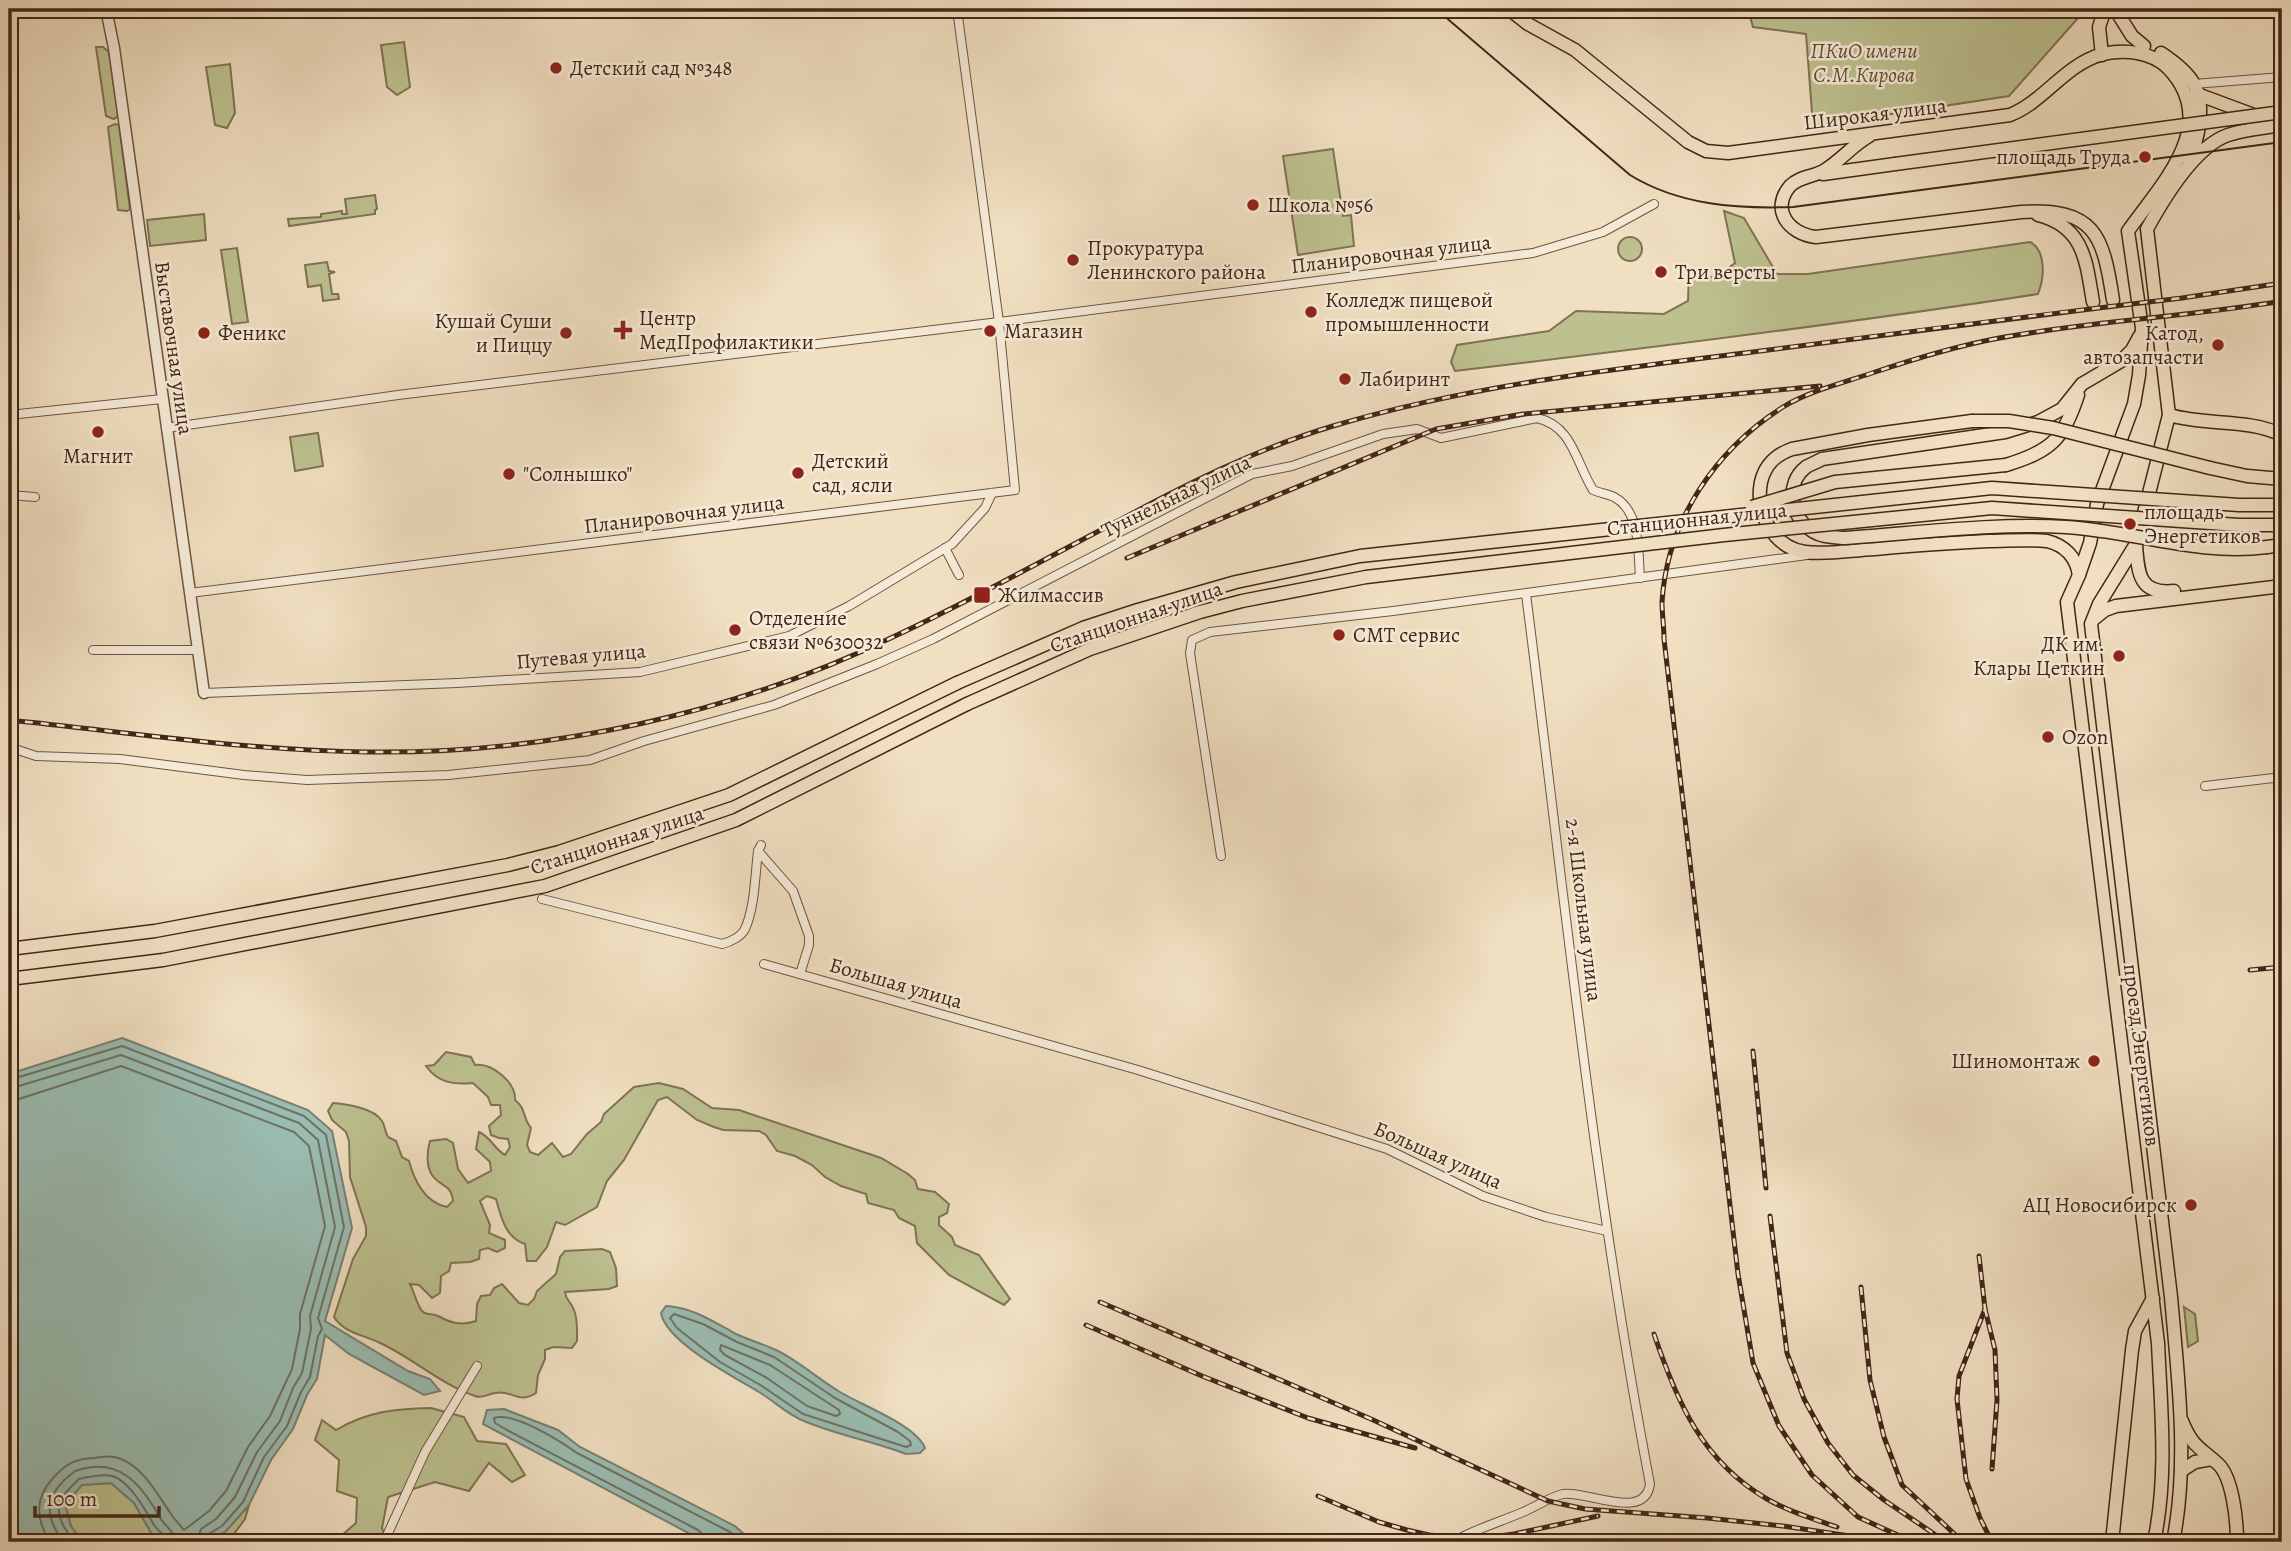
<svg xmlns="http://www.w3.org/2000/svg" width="2291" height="1551" font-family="Alegreya,serif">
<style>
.green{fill:#bdc190;stroke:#807353;stroke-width:2}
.water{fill:#9abdb2;stroke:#788074;stroke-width:2}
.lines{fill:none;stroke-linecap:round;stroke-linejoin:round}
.shore{stroke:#6f7164;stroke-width:2}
.minor-casing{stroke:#6f5441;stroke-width:10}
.tertiary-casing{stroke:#6f5441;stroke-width:13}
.primary-casing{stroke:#442516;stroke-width:15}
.minor{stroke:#f5ead7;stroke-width:8}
.tertiary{stroke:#f5ead7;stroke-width:10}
.primary{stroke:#f0dfc1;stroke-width:12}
.tram{stroke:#442516;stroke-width:2}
.rail-casing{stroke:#442516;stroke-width:5}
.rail{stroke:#f5ead7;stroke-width:2.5;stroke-dasharray:8;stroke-linecap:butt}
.primary-bridge-casing{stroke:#442516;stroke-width:15;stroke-linecap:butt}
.primary-bridge{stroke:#f0dfc1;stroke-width:12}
.poi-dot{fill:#8f2418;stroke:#f5ead7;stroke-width:2.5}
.labels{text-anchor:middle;stroke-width:5;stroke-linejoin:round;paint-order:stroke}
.park-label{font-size:21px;font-style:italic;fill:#624c34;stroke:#f5ead7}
.poi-label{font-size:21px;fill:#442516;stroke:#f5ead7;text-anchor:start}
.street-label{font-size:21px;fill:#442516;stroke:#f5ead7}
</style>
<rect width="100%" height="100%" fill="#f0dfc1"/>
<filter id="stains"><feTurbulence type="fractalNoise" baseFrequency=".00286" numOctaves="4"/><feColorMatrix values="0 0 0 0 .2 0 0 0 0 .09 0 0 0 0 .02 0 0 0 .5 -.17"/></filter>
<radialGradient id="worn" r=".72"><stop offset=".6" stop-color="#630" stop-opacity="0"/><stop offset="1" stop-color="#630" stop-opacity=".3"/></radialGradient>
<g class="green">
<polygon points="1748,9 2077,9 2079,17 2009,96 1813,126 1806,34 1753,27"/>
<polygon points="404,42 410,87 397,95 387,87 381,45"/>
<polygon points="96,47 103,47 109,52 118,116 114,119 106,116"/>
<polygon points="230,64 235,113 227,128 215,125 206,67"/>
<polygon points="115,124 119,125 130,209 127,211 118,210 108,127"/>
<polygon points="1333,149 1343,216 1351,215 1354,246 1298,255 1283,156"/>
<polygon points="9,163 14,163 19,219 9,219"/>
<polygon points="375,195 377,209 375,210 375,214 289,226 288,219 321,217 321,214 342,211 342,214 347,214 345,199"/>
<path d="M 1724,211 L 1744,218 L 1777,274 L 1808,274 L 2030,242 C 2047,251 2044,279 2038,294 C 1844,324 1650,348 1455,371 L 1451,362 L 1457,345 L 1549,331 L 1576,311 L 1664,314 L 1688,301 L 1689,271 L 1714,278 L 1735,263 Z"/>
<polygon points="204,214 206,240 150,246 147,220"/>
<circle cx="1630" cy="249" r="12"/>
<polygon points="237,248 248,322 232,324 221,250"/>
<polygon points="327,262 329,271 335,272 329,274 332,294 338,294 339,299 323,301 321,285 308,287 305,265"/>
<polygon points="318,433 323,466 295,471 290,437"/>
<path d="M 446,1052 L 471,1057 L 475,1065 C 492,1063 516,1082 515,1100 C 526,1108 523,1119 531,1128 L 527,1145 L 530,1152 L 538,1155 L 552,1143 L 563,1157 L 571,1154 L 587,1134 L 601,1122 L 604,1114 L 634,1087 L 659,1083 L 683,1089 L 712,1108 L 739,1110 L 881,1158 L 908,1174 L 915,1180 L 918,1189 L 935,1192 L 949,1204 L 947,1213 L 939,1217 L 939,1225 L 952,1237 L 955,1245 L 979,1255 L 1010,1299 L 1004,1305 L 949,1275 L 917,1243 L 915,1226 L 899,1218 L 894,1210 L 868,1203 L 866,1194 L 841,1186 L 825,1177 L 812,1165 L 795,1156 L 777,1151 L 766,1135 L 759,1131 L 723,1130 L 714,1127 L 697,1120 L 667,1097 L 658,1100 L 624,1160 L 607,1181 L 597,1207 L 565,1225 L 556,1222 L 547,1247 L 536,1261 L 527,1261 L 525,1244 C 506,1238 501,1218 496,1199 L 487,1196 L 480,1201 L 490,1225 L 489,1233 L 505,1240 L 505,1248 L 497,1252 L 488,1248 L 480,1250 L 479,1259 L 470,1262 L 451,1263 L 449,1271 L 441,1276 L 440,1293 L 432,1298 L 419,1285 L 410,1284 C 414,1292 417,1305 422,1311 C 427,1316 432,1313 438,1316 C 451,1323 461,1326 476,1321 L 477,1304 L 481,1296 L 490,1295 L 494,1288 L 502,1284 L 519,1303 L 528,1305 L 534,1299 L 537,1291 L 556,1274 L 560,1257 L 565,1251 L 602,1249 L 610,1252 L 616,1268 L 617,1286 L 609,1289 L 565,1292 C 566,1300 569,1300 572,1306 C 578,1316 577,1331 577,1341 L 572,1348 L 553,1347 L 545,1350 L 545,1359 L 538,1375 L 536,1393 C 518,1405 512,1389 495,1393 C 487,1394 483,1399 475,1396 C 440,1384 413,1358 380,1343 C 364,1335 344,1333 334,1317 L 353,1259 L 366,1236 L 366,1227 L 350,1177 L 349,1141 L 346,1132 L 332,1120 L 328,1111 L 333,1103 C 346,1104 374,1108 382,1121 C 385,1126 385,1132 388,1137 L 396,1141 L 402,1157 L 409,1161 C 414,1180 425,1203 447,1207 L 453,1201 C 451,1183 440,1187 432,1175 C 426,1166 427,1151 430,1141 L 446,1139 L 453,1143 L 458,1169 L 468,1183 L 491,1171 L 490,1162 L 476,1149 L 479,1132 C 491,1137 494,1149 505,1155 L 510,1147 L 508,1139 L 499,1138 L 491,1135 L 489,1126 L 501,1115 L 500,1105 L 491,1105 L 488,1097 L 473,1083 C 454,1085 438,1083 426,1066 L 434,1065 Z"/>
<polygon points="2184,1307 2195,1314 2198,1341 2188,1347"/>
<path d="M 431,1408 L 464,1417 L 477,1441 L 506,1444 L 525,1475 L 512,1482 L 489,1463 L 469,1491 L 435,1482 L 388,1497 L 382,1528 L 387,1542 L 334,1542 L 356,1523 L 357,1498 L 337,1491 L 339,1460 L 315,1440 L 322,1420 L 336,1430 C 368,1411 395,1409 431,1408 Z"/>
<polygon points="111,1483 134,1503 152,1534 162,1542 140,1542 133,1538 128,1542 82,1542 71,1526 64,1505 82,1485"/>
<polygon points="249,1505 245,1519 228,1542 208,1542 226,1531"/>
</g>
<g class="water">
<polygon points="122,1038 308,1110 332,1131 352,1228 325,1321 408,1371 430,1379 440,1391 424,1395 349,1354 325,1335 317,1379 307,1395 293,1429 271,1460 249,1505 226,1531 208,1542 162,1542 152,1534 134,1503 111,1483 82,1485 65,1504 71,1526 82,1542 9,1542 9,1074"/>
<path d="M 666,1306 C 692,1307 714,1322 736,1334 C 749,1340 763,1344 776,1350 C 799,1361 818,1379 840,1392 C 861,1405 916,1425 925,1448 L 920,1453 L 906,1454 C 872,1441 837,1435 804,1421 C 788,1415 774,1401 759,1392 C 734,1377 666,1342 661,1313 Z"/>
<polygon points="504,1409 558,1430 580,1447 735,1526 753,1542 701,1542 694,1536 483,1424 487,1410"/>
</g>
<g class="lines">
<g class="shore">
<polyline points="9,1080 122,1046 304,1116 326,1135 344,1227 318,1318 322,1329 318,1336 310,1377 301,1392 287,1426 264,1457 243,1502 222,1526 207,1535 206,1542"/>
<polyline points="9,1089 121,1055 299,1123 318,1140 335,1227 310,1316 311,1329 302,1373 293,1388 280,1421 257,1452 235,1497 216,1519 201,1529 197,1542"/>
<path d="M 9,1100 L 19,1099 L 121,1066 L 294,1132 L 309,1146 L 325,1226 L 300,1314 L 300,1329 L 292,1369 L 270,1416 L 248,1447 L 226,1491 L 209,1511 L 184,1530 C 180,1525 175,1520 171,1514 C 157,1494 145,1469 121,1459 C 112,1455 103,1457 94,1458 C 74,1459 66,1464 53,1478 C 34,1499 36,1519 50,1542"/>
<polygon points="674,1314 703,1324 737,1342 774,1357 835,1398 898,1432 910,1441 911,1445 906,1447 803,1414 762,1386 720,1362 677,1328 670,1318"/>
<polygon points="721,1345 770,1365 839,1410 840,1414 836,1416 807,1406 767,1378 725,1355 720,1350"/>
<path d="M 63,1542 C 42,1512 46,1493 75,1471 C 120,1455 141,1485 161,1519 C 167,1528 174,1531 175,1542"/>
<path d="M 74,1542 C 53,1513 53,1503 79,1479 C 88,1477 103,1474 112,1476 C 129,1480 146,1511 154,1525 C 159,1532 165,1534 166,1542"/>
<path d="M 705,1542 L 704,1536 L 698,1530 L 507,1430 L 495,1423 L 494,1418 C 513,1411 560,1441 577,1453 L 730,1532 L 742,1542"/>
</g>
<g class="minor-casing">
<g id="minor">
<polyline points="2194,84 2282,77"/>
<polyline points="9,415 162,399"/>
<polyline points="166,428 398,395 999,322 1533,253 1603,232 1654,204"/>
<polyline points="9,495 35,497"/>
<polyline points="945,548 959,575"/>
<polyline points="190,593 1015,490 999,322 957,9"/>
<polyline points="93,650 197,650"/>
<polyline points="204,693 457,683 640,672 789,636 849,606 952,544 985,508 992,493"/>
<path d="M 9,747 L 36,756 L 120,759 L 244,775 L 307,780 L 448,775 L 590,760 L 644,741 L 774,705 L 877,664 L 933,639 L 1252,474 L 1292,466 L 1383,434 L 1417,429 L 1441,438 L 1537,418 C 1573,426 1576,463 1593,490 C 1600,493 1608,494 1614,497 C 1641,511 1638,552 1640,578"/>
<polyline points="2205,786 2282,777"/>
<polyline points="758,851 793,891 809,936 809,945 800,974"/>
<polyline points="1221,856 1190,653 1192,640 1210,632 1393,611 1807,555"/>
<path d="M 542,899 L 722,944 C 730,942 741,937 745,929 C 755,907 755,875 758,851 L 761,845"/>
<polyline points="764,964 1138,1070 1387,1149 1483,1196 1546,1217 1607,1231"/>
<polyline points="384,1542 425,1452 477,1366"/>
<path d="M 1460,1542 L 1462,1537 C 1482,1527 1502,1521 1523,1512 C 1535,1507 1550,1497 1563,1494 C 1586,1490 1645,1522 1650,1484 C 1594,1190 1564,891 1526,594"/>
</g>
</g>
<g class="tertiary-casing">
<polyline id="tertiary" points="106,9 114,48 204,693"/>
</g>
<g class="primary-casing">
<g id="primary">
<path d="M 1509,9 L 1528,24 L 1575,50 L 1688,142 L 1706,151 L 1728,153 L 2010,115 C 2045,101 2065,64 2103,54 C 2125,49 2152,52 2168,68 C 2222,124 2162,183 2128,231 L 2142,328 L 2139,375 L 2134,404 L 2097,504 L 2090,543 L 2079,575 L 2067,602 L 2158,1343 C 2161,1410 2168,1476 2154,1542"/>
<polyline points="2115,9 2132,36 2144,46"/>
<path d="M 2161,53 C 2173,61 2187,71 2194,84 C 2206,106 2198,140 2189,161"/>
<polyline points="2102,55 2099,27 2105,9"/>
<polyline points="2197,94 2259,117"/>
<path d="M 1869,136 C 1853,145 1841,160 1825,170 C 1814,177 1800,176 1790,186 C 1770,210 1789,234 1816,237 L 2021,212 C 2095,208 2103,234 2113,300"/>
<polyline points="1823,174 1895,164"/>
<path d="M 2038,215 C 2085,227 2086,262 2093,302"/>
<path d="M 2169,415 C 2207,426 2247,418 2282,435"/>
<path d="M 1972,421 L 1868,435 L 1792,449 C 1775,455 1765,465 1761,482 C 1755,513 1773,547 1805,552 C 1827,555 1852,550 1875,549 C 1912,545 1950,543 1988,541 C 2007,541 2027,539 2047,541 C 2064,545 2076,557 2079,575"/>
<path d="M 2006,465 C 2051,451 2063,440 2078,395"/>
<polyline points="2210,468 2247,476 2282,479"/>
<path d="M 1844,538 C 1832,537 1821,537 1811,530 C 1790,516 1785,483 1806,467 C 1811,464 1817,462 1822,459 L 2005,432 L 2038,422 L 2062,409 L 2082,384 L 2121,361 L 2132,350 L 2139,337"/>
<path d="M 2136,545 C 2138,573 2139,595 2174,591"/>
<polyline points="2267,547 2282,545"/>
<polyline points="2095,618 2105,610 2116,606 2282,586"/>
<polyline points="9,949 155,931 508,865 559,852 729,795 957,683"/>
<polyline points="9,979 163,960 545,886 736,820 967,704"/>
<path d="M 2182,1421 C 2192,1446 2199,1447 2217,1463 C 2233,1476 2237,1522 2237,1542"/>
<polyline points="2181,1471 2195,1462 2212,1459"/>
<polyline points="2112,1542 2132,1350 2135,1331 2153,1298"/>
<path d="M 2173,1542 C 2189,1462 2178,1378 2171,1297 L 2091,624 L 2099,604 L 2136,544 L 2169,415 L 2147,229 C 2164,198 2194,147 2228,135 C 2246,129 2264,128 2282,125"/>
</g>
</g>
<use href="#minor" class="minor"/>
<use href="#tertiary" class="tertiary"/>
<use href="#primary" class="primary"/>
<path class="tram" d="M 1436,9 L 1630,175 C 1679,205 1736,209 1793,207 L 2282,142"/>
<g class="rail-casing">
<g id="rail">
<polyline points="1127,558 1436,429 1523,414 1820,386"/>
<path d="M 9,720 C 128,732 249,751 369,752 C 549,754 734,714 895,636 C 970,601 1043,560 1116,522 C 1187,484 1256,449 1333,426 C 1467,386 1606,370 1745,353 C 1890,334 2036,315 2182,298 L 2282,283"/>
<polyline points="2250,970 2282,967"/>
<polyline points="1753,1051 1766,1188"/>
<polyline points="1770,1216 1787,1353 1804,1399 1828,1443 1853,1475 1884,1500 1946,1542"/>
<polyline points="1979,1256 1985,1309 1959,1376 1957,1399 1966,1479 1980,1518 1992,1542"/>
<polyline points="1861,1287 1870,1380 1884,1437 1902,1485 1963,1542"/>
<polyline points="1100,1302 1371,1419 1548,1501 1585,1509 1707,1518 1783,1526 1890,1542"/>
<polyline points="1985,1309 1995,1350 1997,1400 1992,1469"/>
<polyline points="1086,1325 1202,1376 1308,1418 1415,1448"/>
<path d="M 1654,1334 C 1677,1402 1702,1461 1767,1499 C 1788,1511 1813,1519 1837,1527"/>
<polyline points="1318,1496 1379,1522 1407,1530 1429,1535 1476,1539 1514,1534 1598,1516"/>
<path d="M 1913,1542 L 1858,1517 L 1812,1475 L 1779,1426 L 1753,1363 L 1738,1274 L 1664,639 C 1664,626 1662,614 1662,602 C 1667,521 1715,450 1783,407 C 1809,391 1843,383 1872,373 C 1911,360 1953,347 1994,339 C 2089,321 2187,317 2282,301"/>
</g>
</g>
<use href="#rail" class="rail"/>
<g class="primary-bridge-casing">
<g id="primary-bridge">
<polyline points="1895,164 2282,112"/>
<polyline points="1972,421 2009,421 2053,428 2210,468"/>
<polyline points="1752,507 1835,482 2006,465"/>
<path d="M 1844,538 C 1917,533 1993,523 2066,527 C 2133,531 2199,556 2267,547"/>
<polyline points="957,683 1083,628 1138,610 1236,582 1360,556 1992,488 2239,505 2282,505"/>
<polyline points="967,704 1090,649 1200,612 1242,601 1366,577 1724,535 1992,508 2239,525 2282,525"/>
</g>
</g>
<use href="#primary-bridge" class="primary-bridge"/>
</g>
<g class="poi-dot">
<circle cx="556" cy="68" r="7"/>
<circle cx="2145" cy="157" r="7"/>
<circle cx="1253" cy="205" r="7"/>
<circle cx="1073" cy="260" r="7"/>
<circle cx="1661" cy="272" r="7"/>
<circle cx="1311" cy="312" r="7"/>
<path d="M619.5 319.5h7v7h7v7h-7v7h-7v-7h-7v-7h7z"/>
<circle cx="990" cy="331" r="7"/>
<circle cx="204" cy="333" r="7"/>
<circle cx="566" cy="333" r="7"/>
<circle cx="2218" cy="345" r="7"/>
<circle cx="1345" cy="379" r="7"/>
<circle cx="98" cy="432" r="7"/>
<circle cx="798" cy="473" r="7"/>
<circle cx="509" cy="474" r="7"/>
<circle cx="2130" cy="524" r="7"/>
<rect x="973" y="586" width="18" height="18" rx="3.5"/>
<circle cx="735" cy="630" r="7"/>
<circle cx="1339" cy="635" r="7"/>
<circle cx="2119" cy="656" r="7"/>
<circle cx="2048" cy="737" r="7"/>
<circle cx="2094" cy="1061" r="7"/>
<circle cx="2191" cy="1205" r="7"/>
</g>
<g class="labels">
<g class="park-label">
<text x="1864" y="58">ПКиО имени<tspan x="1864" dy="24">С.М.Кирова</tspan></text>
</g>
<g class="poi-label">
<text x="570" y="75">Детский сад №348</text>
<text x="2131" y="164" text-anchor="end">площадь Труда</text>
<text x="1267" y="212">Школа №56</text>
<text x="1087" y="255">Прокуратура<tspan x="1087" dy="24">Ленинского района</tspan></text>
<text x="1675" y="279">Три версты</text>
<text x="1325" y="307">Колледж пищевой<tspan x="1325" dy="24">промышленности</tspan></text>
<text x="639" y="325">Центр<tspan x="639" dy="24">МедПрофилактики</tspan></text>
<text x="552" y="328" text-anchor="end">Кушай Суши<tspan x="552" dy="24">и Пиццу</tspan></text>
<text x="1004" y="338">Магазин</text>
<text x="218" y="340">Феникс</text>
<text x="2204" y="340" text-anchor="end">Катод,<tspan x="2204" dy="24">автозапчасти</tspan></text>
<text x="1359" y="386">Лабиринт</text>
<text x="98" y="463" text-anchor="middle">Магнит</text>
<text x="812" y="468">Детский<tspan x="812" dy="24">сад, ясли</tspan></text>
<text x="523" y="481">"Солнышко"</text>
<text x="2144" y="519">площадь<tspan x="2144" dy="24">Энергетиков</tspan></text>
<text x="998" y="602">Жилмассив</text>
<text x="749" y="625">Отделение<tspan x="749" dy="24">связи №630032</tspan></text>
<text x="1353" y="642">СМТ сервис</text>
<text x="2105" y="651" text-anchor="end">ДК им.<tspan x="2105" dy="24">Клары Цеткин</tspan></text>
<text x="2062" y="744">Ozon</text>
<text x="2080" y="1068" text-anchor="end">Шиномонтаж</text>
<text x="2177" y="1212" text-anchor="end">АЦ Новосибирск</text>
</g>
<g class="street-label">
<text transform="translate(1875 114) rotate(-7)" y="7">Широкая улица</text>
<text transform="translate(1391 254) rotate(-7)" y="7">Планировочная улица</text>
<text transform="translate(174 348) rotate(82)" y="7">Выставочная улица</text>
<text transform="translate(1176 496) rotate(-26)" y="7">Туннельная улица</text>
<text transform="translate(684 514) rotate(-7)" y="7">Планировочная улица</text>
<text transform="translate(1697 519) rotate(-6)" y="7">Станционная улица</text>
<text transform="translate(1136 617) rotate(-19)" y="7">Станционная улица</text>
<text transform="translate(581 656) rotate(-5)" y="7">Путевая улица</text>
<text transform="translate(617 840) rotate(-18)" y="7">Станционная улица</text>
<text transform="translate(1584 910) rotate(83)" y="7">2-я Школьная улица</text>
<text transform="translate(896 983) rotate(16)" y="7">Большая улица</text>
<text transform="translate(2142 1055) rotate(83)" y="7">проезд Энергетиков</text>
<text transform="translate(1438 1155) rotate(24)" y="7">Большая улица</text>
</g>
</g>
<rect width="2291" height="1551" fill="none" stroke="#f0dfc1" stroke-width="35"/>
<rect x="10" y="10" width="2270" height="1530" fill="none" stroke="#442516" stroke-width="3.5"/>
<rect x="18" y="18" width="2256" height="1516" fill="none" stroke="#442516" stroke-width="2"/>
<path d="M35 1506v10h124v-10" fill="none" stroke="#442516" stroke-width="3.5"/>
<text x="46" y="1506" font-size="21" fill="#442516" stroke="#f5ead7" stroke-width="5" paint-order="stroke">100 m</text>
<rect width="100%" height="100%" filter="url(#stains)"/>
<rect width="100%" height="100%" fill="url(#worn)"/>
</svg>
